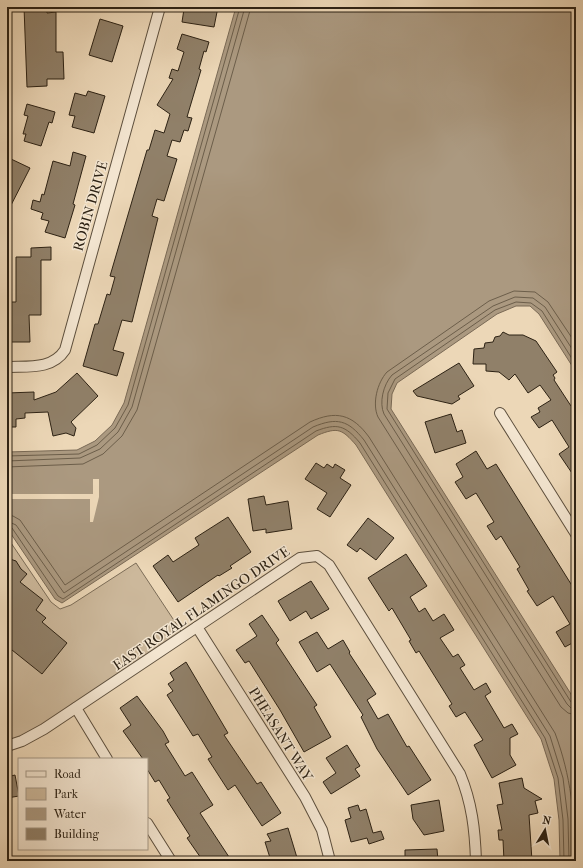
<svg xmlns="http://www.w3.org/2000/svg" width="583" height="868" font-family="'IM FELL French Canon',serif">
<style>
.green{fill:#ccb89b;stroke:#7c6d58}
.water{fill:#ab9980;stroke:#796955}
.pier{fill:#ecd7b7}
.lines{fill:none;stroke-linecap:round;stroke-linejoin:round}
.shore{stroke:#6c5e4a;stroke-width:1}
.building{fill:#908069;stroke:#2d2214}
.street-casing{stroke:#5d4f3d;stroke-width:12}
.street{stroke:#f3e5d0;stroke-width:10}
.labels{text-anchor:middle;stroke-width:3;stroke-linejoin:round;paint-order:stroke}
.street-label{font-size:14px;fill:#2d2214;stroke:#f3e5d0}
</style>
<rect width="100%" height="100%" fill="#ecd7b7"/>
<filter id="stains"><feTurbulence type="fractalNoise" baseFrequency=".005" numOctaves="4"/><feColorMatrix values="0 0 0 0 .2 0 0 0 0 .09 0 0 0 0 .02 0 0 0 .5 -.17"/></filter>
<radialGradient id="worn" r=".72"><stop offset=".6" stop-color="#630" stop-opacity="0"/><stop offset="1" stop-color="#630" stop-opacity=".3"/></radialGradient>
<polygon class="green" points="7,537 51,602 60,609 71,605 136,563 185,637 7,746"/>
<path class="water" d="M 236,7 L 576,7 L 576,372 L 539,314 L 530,306 L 516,306 L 497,314 L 397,383 L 392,394 L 391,409 L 576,702 L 576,861 L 560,861 L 559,820 L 554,779 L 541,739 L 356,445 C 342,429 338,427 318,435 L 62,603 L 55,599 L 7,528 L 7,452 L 77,450 L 95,441 L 112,425 L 124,403 Z"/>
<polygon class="pier" points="93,479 99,479 99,497 93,522 90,522 90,499 7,499 7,494 93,494"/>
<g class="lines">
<g class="shore">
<path d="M 576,344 L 548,302 L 535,292 L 514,291 L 489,301 L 387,372 C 377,383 372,404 378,417 L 561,707 L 568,713 L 576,715"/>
<path d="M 576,355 L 545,307 L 533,298 L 515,297 L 493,306 L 392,375 C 383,385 379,403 384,414 L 567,704 L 571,708 L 576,709"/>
<polyline points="576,365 542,311 531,303 516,302 495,310 395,379 388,393 387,409 571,702 576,704"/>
<polyline points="7,456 79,454 97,445 115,428 128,405 240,7"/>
<polyline points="7,461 80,458 100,449 118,432 132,407 245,7"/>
<polyline points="7,467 83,464 103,454 122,436 137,410 251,7"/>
<path d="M 7,515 L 13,516 L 20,520 L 65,585 L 310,422 C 336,410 352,414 369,437 L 555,733 C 571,776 575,816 575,861"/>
<path d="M 7,521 L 16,525 L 64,593 L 313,427 C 337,417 348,420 364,440 L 550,736 L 563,778 L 568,819 L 569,861"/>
<path d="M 7,526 L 12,528 L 58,596 L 63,599 L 316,431 C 337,423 345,425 360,443 L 545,738 L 558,778 L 563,820 L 564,861"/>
</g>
</g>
<g class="building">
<polygon points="24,7 47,7 47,13 56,12 56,52 63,52 64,79 47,79 47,86 27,87"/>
<polygon points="196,7 218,7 214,27 182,22 184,9 195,11"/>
<polygon points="100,19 123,26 112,62 89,55"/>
<polygon points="182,34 209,42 206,52 204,51 199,69 201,70 187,117 192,118 188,131 184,130 180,142 172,140 167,156 177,159 164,201 157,199 152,216 158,218 132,322 122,320 113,350 124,353 117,376 83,366 95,324 98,324 107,294 110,295 115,277 110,276 147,150 149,150 155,130 164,133 170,114 157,105 173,79 169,78 172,69 178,71 184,52 177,49"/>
<polygon points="88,91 105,96 94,133 72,127 75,116 69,115 75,93 86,96"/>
<polygon points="27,104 55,112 52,123 49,122 41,146 24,141 26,134 23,134 28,116 24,115"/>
<polygon points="73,152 86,156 73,204 75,205 65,238 45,232 49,221 41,219 43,213 31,209 33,200 40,202 42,194 44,195 53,161 70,166"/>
<polygon points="11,159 30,168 7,213 7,166"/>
<polygon points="51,247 51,260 41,260 41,315 29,315 30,342 8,342 7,302 16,302 16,257 31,257 31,248"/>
<polygon points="503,332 509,335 523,335 536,341 557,372 553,375 555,378 554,380 571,406 576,403 576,479 559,454 569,447 552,420 539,428 531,417 540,412 538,408 551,400 540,385 528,393 515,374 509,380 499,372 486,371 486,364 473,364 474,349 484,348 485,343 493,342 495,337 500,336"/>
<polygon points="459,363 474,386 458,396 460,399 452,404 417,396 413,391"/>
<polygon points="77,373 98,396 71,422 76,428 74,436 66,433 53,436 48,412 25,413 25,418 16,419 16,427 7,427 7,393 34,392 34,400 56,392"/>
<polygon points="451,414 457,432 462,430 466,443 435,453 425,422"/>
<polygon points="476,451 487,469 496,464 576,592 576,641 565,647 556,632 570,624 553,596 537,606 527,591 529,590 517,569 520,567 501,536 496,540 487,526 494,522 476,493 466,499 455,482 463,477 456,464"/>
<polygon points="316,463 324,468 327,464 333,468 335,464 345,470 340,478 351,485 330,517 317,509 327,493 305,479"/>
<polygon points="264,496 266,505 288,501 292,529 266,533 266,529 253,531 248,499"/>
<polygon points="228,517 251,552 230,566 232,568 219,576 218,575 178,602 153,566 168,555 173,562 199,545 195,538"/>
<polygon points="368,518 394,538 376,560 360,548 357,552 347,545"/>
<polygon points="406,554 427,586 410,597 419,612 425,608 433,621 444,614 454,630 440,638 453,657 458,654 465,665 460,668 474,690 486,683 491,692 485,696 504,728 512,724 518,734 510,738 510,755 516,765 492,778 474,745 483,740 465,712 456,717 449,706 452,704 419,651 416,653 409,641 411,640 392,608 389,611 368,578"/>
<polygon points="7,558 16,561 21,569 27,574 20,582 43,600 36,610 46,618 42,622 67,643 42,674 7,646"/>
<polygon points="311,581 329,609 311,619 306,611 290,621 278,601"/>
<polygon points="262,615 279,640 276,643 317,705 314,707 331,737 304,752 280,710 249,661 245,663 236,650 257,636 249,624"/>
<polygon points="317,632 328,649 343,640 350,652 349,653 376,694 367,700 378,719 388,714 407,747 409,746 431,780 408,795 377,749 361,717 363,715 330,664 317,672 299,642"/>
<polygon points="186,662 228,733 224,735 257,784 261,782 281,813 262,826 235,785 228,790 208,759 212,757 198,734 193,736 167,695 173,691 168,684 174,680 170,673"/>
<polygon points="137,696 163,731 169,742 165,744 185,776 192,772 213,805 200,813 229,857 223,861 203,861 187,838 190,836 167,800 170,798 159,780 155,782 147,769 147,759 143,759 123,731 131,725 120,708"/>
<polygon points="347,745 360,766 355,769 360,776 331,794 323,782 336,773 326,758"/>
<polygon points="15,775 19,796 7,798 7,777"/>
<polygon points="522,778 524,788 542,799 535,801 538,813 529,815 532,861 504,861 503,840 499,840 498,830 502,830 497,805 503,804 499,783"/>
<polygon points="439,800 444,831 424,835 413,819 411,805"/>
<polygon points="358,805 360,811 366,809 373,833 381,831 384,839 369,844 367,838 351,842 345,820 351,818 348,808"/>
<polygon points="288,828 298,861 271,861 265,842 271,841 267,834"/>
<polygon points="437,849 438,861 405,861 405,850"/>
</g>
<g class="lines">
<g class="street-casing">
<g id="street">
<path d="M 7,367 C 28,366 52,370 65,350 L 160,7"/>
<polyline points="500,413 576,534"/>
<polyline points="197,627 305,797 322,830 330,861"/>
<polyline points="76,708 107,759"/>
<path d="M 7,746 L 22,741 L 44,729 L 300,558 L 317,556 L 329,565 L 460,774 C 472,803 475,830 476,861"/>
<polyline points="147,823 171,861"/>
</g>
</g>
<use href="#street" class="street"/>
</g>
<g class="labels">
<g class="street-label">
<text transform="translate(90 206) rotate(-74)" y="5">ROBIN DRIVE</text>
<text transform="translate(201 608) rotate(-34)" y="5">EAST ROYAL FLAMINGO DRIVE</text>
<text transform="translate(281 734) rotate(58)" y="5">PHEASANT WAY</text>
</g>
</g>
<rect width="583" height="868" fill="none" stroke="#ecd7b7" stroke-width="24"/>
<rect x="8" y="8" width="567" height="852" fill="none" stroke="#2d2214" stroke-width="2"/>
<rect x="12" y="12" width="559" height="844" fill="none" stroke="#2d2214"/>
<rect x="18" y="758" width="130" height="92" fill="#f3e5d0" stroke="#a49785"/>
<rect x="26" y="771" width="20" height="6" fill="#f3e5d0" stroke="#a49785"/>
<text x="54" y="778" font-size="12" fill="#2d2214">Road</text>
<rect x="26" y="788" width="20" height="12" fill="#ccb89b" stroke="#a49785"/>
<text x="54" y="798" font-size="12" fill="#2d2214">Park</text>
<rect x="26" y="808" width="20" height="12" fill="#ab9980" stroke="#a49785"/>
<text x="54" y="818" font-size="12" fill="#2d2214">Water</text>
<rect x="26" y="828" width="20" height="12" fill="#908069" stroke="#a49785"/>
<text x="54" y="838" font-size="12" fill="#2d2214">Building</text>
<g transform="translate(545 830) rotate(10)" stroke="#f3e5d0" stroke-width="3" paint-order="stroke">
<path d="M0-3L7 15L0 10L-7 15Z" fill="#2d2214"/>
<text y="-6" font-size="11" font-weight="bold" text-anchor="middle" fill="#2d2214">N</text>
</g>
<rect width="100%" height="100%" filter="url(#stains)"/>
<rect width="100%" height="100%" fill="url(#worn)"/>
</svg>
